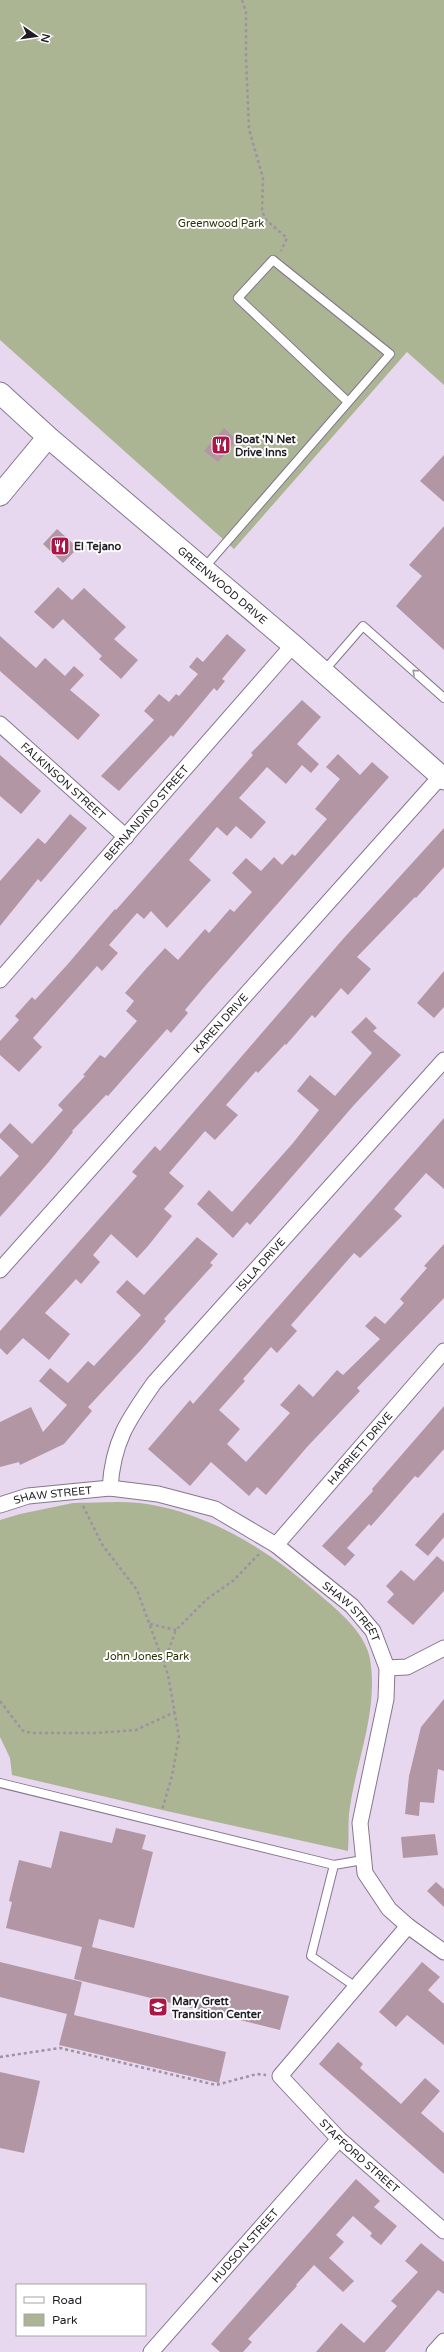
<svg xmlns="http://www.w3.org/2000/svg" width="444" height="2352" font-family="'Varela Round',sans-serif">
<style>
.green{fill:#abb594}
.building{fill:#b296a3}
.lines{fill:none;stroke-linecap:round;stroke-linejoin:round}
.service-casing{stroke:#85778d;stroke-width:10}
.minor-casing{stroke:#85778d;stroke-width:17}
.secondary-casing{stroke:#85778d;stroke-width:23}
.path{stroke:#9d91a3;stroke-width:2.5;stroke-dasharray:3 3;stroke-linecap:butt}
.service{stroke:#fff;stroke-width:8}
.minor{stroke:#fff;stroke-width:15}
.secondary{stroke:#fff;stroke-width:21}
.oneway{stroke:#9b989c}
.labels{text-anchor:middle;stroke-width:4;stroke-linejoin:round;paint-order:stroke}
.park-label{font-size:11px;fill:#293206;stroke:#fff}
.poi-label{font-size:11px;font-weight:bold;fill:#201b23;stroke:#fff;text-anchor:start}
.street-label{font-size:11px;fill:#201b23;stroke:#fff}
</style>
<rect width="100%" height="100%" fill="#e7d8f0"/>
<g class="green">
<polygon points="0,0 444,0 444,385 407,352 234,549 0,340"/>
<path d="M 73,1503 C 95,1503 118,1501 140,1503 C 209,1512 270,1551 321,1596 C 339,1611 366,1634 370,1659 C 379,1712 355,1763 349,1814 C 348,1826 349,1839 348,1851 L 162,1810 L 12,1775 L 10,1758 L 0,1737 L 0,1520 L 20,1514 Z"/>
</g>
<g class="building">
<polygon points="224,428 237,440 218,462 204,451"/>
<polygon points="444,455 444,502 420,481"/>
<polygon points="444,526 444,650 396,606 422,576 409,565"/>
<polygon points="57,529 78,548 63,563 43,544"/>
<polygon points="58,587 72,600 84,588 126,627 114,639 138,660 121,679 99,659 102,656 63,619 53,629 34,612"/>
<polygon points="227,634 246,650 222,679 225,681 217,691 214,688 173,737 171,735 119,791 101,776 154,720 144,711 159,694 169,702 176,694 179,696 198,674 189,667 197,657 203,662"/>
<polygon points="0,636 36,668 45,658 65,676 74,666 84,675 70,690 100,715 78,740 0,671"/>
<polygon points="302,700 321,717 297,744 319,764 311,773 302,765 286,784 267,767 239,798 266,822 251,839 236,826 227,836 217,827 189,860 211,880 167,928 151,911 144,919 137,913 109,945 118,953 102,971 97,966 33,1038 42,1047 19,1072 0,1055 0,1041 19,1020 15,1016 32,997 35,1000 67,965 115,909 116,910 253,755 251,753"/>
<polygon points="338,754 360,775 372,762 389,777 206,985 185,1010 188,1013 171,1033 167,1029 108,1096 106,1095 72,1131 73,1132 48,1163 0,1217 0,1177 19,1156 0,1138 0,1134 10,1123 32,1144 63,1110 58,1105 85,1076 83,1075 100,1055 105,1058 137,1021 126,1011 134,1001 125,993 144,971 165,948 178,960 205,929 209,933 230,909 234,912 252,892 232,873 246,858 261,871 274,857 282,865 292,854 295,856 327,819 315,809 340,779 326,767"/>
<polygon points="0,755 41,791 21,814 0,796"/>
<polygon points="70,814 87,828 41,882 38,879 0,926 0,881 38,838 45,844"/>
<polygon points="444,828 444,867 416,898 415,897 357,957 371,969 348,995 341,988 315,1018 312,1015 286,1045 285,1044 258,1073 256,1071 226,1105 238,1115 215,1140 205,1131 169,1173 184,1186 164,1209 172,1216 148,1246 137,1258 111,1234 93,1255 100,1262 81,1284 76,1279 45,1313 70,1334 49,1360 23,1338 7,1355 0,1348 0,1331 137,1176 132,1172 155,1146 160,1151 343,939"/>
<polygon points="444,971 444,1007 434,1018 417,1003"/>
<polygon points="366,1017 377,1028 373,1031 401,1055 354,1105 250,1225 247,1222 233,1238 197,1204 209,1190 232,1212 293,1143 319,1110 297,1091 310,1075 335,1096 372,1053 351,1032"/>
<polygon points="444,1118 444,1189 426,1173 394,1209 402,1216 360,1258 354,1253 291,1325 297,1331 277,1353 271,1347 243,1379 245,1381 219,1410 240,1429 227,1444 246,1462 290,1413 280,1405 299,1384 313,1397 337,1370 343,1375 380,1339 365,1326 375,1316 385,1324 404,1303 400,1299 427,1268 424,1266 444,1244 444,1298 357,1388 360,1391 307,1447 266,1495 257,1487 249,1496 211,1462 190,1486 148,1449 190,1400 193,1404"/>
<polygon points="197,1237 218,1254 210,1263 213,1265 164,1319 166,1321 141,1350 88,1407 92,1411 64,1444 20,1465 19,1462 0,1467 0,1422 31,1407 43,1432 67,1405 39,1381 50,1368 68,1383 88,1361 94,1366 141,1315 116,1292 127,1280 144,1295"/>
<polygon points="444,1406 444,1449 418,1478 415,1476 371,1526 369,1524 347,1548 355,1555 345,1566 322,1546 373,1491 372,1489"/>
<polygon points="444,1512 444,1537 428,1556 415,1545"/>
<polygon points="437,1556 444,1562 444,1591 413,1625 387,1602 394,1594 386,1586 401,1570 414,1581"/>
<polygon points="444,1699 444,1771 438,1769 434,1803 420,1802 419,1816 405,1814 409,1776 421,1727"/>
<polygon points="116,1828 146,1835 142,1849 153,1852 134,1928 99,1919 92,1947 289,1996 280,2030 74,1979 82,1947 6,1928 12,1902 9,1901 19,1860 51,1868 60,1831 112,1843"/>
<polygon points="435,1834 438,1855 403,1858 401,1837"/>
<polygon points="436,1882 444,1889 444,1907 427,1891"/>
<polygon points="0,1962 82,1982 74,2015 226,2052 219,2083 59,2045 67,2014 0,1997"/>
<polygon points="422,1962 440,1977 428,1990 444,2004 444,2045 407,2015 396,2027 379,2012"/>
<polygon points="338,2042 363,2064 360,2068 401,2104 425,2078 440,2091 421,2113 444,2133 444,2174 319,2064"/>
<polygon points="0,2072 40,2081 24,2153 0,2148"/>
<polygon points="356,2179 380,2201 374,2207 397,2226 381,2245 370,2236 372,2233 353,2216 336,2235 344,2242 329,2258 354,2281 343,2292 314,2265 296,2285 297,2286 248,2339 252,2342 243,2352 220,2352 211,2344"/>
<polygon points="421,2243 444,2262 444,2294 438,2290 385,2352 316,2352 341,2323 364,2343 397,2306 391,2301 418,2272 405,2261"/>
</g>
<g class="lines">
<g class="service-casing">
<g id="service">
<polyline points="204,568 390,354 273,260 238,298 348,402"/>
<polyline points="323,672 363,626 444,698"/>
<polyline points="0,1783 334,1865"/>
<polyline points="356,1987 311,1956 334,1865 363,1860"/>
</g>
</g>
<g class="minor-casing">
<g id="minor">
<path id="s1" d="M 0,724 L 126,837"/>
<path id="s2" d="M 0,980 L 293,645"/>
<path id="s3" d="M 0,1270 L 441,776"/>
<path id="s4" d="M 110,1488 C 113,1441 128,1420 154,1383 L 444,1060"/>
<path id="s5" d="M 0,1505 L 28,1496 L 110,1488 L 158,1494 L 215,1509 L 276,1545 L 352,1606 L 373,1631 L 387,1668 L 386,1699 L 360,1823 L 365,1873 L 389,1909 L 408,1926 L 444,1952"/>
<path id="s6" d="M 276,1545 L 444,1351"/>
<polyline points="387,1668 407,1667 444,1648"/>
<path id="s7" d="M 408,1926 L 280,2076 L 339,2139 L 444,2231"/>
<path id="s8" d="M 151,2352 L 339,2139"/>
<polyline points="434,2352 444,2341"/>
</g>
</g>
<g class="secondary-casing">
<g id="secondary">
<path id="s9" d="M 0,393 L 48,437 L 293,645 L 444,779"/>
<polyline points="0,495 48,437"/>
</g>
</g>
<g class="path">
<polyline points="242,0 246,12 246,59 249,129 263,178 262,211 266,220 287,238 281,251"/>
<polyline points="83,1506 103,1546 137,1590 168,1675 179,1737 172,1776 162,1810"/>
<polyline points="150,1624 176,1630"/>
<polyline points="164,1662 176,1630 207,1599 234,1580 260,1553"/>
<polyline points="0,1701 23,1731 32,1733 96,1733 136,1730 175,1712"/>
<polyline points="0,2057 60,2048 216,2085 257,2074 266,2075"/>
</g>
<use href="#service" class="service"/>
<use href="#minor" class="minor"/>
<use href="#secondary" class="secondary"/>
</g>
<defs><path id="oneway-chevron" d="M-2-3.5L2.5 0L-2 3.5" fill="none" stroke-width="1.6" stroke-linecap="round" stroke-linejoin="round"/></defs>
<use class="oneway" href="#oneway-chevron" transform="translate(415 672) rotate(-138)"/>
<defs>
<g id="restaurant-square" transform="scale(1)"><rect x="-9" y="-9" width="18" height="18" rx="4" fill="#aa1646" stroke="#fff"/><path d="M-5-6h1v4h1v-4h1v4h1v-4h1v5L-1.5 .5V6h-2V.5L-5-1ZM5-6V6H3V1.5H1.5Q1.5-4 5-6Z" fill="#fff"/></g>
<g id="school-square" transform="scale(1)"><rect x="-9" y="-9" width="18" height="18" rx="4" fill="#aa1646" stroke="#fff"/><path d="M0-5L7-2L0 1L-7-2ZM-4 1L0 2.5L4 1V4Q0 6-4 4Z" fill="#fff"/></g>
</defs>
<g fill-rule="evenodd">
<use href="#restaurant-square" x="221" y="445"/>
<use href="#restaurant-square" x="60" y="546"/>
<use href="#school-square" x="158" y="2007"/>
</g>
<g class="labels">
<g class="park-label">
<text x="221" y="227">Greenwood Park</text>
<text x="147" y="1660">John Jones Park</text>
</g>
<g class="poi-label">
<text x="235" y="443">Boat 'N Net<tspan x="235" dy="13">Drive Inns</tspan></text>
<text x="74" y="550">El Tejano</text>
<text x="172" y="2005">Mary Grett<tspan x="172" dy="13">Transition Center</tspan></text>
</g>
<g class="street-label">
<text dy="4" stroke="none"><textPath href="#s9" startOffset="294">GREENWOOD DRIVE</textPath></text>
<text dy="4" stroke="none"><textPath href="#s1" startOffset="85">FALKINSON STREET</textPath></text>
<text dy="4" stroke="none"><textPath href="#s2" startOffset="222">BERNANDINO STREET</textPath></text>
<text dy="4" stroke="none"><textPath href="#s3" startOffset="331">KAREN DRIVE</textPath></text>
<text dy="4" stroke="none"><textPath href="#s4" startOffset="275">ISLLA DRIVE</textPath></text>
<text dy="4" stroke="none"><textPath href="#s6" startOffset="128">HARRIETT DRIVE</textPath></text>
<text dy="4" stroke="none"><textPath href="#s5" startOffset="54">SHAW STREET</textPath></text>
<text dy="4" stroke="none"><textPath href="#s5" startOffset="391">SHAW STREET</textPath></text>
<text dy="4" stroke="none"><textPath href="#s7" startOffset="310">STAFFORD STREET</textPath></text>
<text dy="4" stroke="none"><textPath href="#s8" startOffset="142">HUDSON STREET</textPath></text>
</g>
</g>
<rect x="16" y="2284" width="130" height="52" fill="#ffffff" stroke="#a6a4a7"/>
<rect x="24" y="2297" width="20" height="6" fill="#ffffff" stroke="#a6a4a7"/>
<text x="52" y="2304" font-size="12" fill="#201b23">Road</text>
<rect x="24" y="2314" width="20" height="12" fill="#abb594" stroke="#a6a4a7"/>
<text x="52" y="2324" font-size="12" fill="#201b23">Park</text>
<g transform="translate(36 36) rotate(103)" stroke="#ffffff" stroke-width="3" paint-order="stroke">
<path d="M0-3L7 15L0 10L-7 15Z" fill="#201b23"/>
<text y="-6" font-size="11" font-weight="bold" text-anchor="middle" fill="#201b23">N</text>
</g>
</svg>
